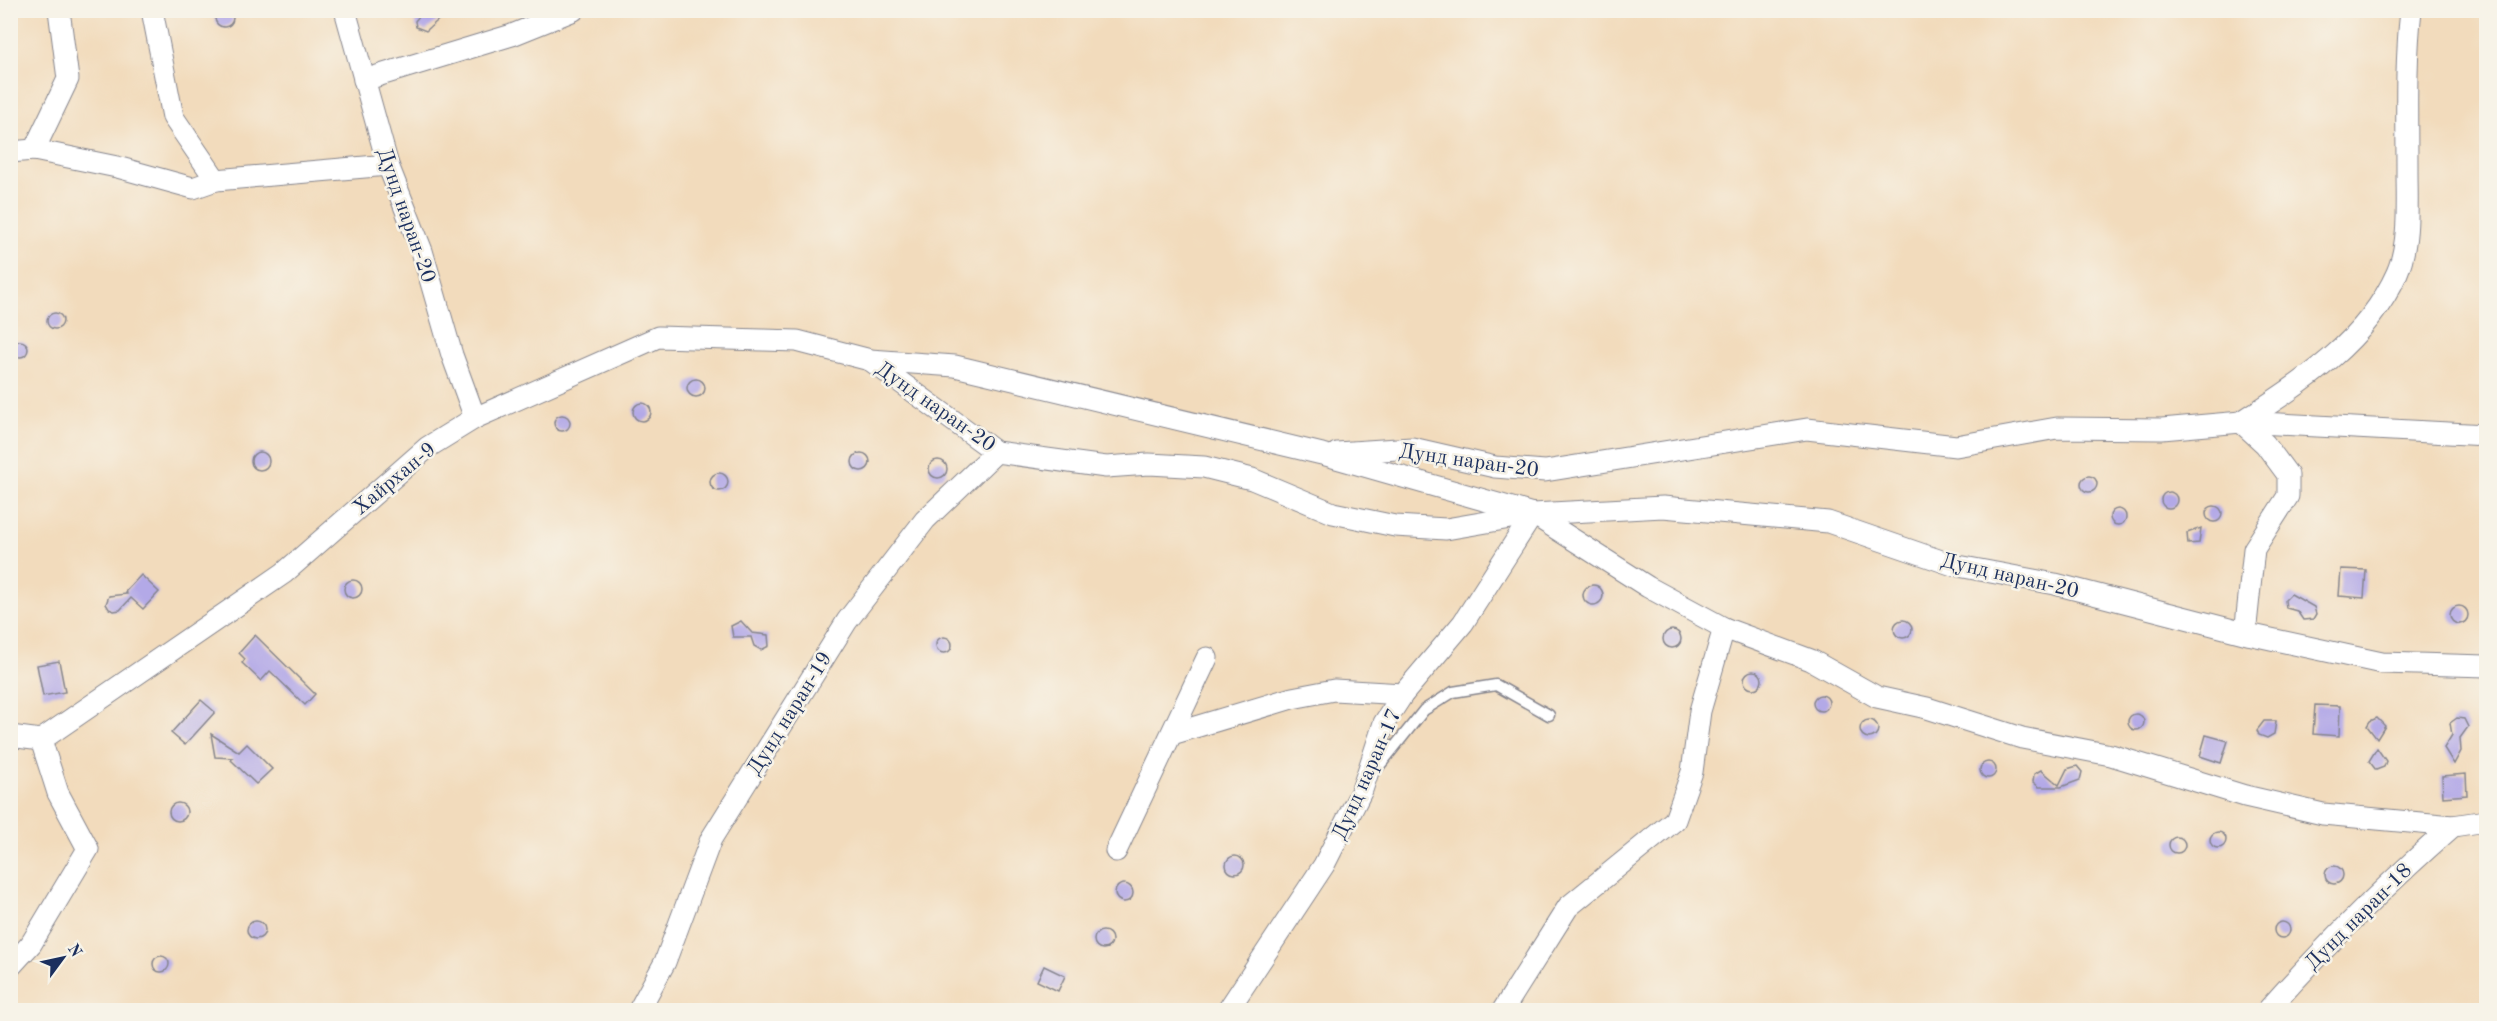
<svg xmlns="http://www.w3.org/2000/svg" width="2497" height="1021" font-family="'Old Standard TT',serif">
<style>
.building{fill:#b3a9e7}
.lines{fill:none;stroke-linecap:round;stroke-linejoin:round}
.service-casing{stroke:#86858d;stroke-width:13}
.minor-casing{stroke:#86858d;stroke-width:23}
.service{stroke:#fff;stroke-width:10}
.minor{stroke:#fff;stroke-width:21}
.labels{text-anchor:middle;stroke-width:5;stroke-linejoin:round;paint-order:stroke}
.street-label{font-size:21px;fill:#1b2f5e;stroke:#f7f3e8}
</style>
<rect width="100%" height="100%" fill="#f7f3e8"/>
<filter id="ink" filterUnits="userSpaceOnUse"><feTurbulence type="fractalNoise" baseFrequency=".0167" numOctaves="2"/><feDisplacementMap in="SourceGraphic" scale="12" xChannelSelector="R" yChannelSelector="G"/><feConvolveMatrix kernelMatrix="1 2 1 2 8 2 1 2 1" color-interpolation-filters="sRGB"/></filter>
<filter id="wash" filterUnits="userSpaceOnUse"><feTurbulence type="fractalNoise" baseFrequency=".008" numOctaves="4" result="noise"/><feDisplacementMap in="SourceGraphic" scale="24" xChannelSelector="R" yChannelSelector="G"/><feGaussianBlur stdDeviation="1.35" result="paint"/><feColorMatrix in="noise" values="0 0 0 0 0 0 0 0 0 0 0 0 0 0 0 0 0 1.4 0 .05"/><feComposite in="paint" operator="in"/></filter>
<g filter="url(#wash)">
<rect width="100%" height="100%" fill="#f2dbbc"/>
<g id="blocks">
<g class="building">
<circle cx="224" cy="18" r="9"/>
<polygon points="445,14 426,31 416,27 415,21 420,15"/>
<circle cx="55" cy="321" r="8"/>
<circle cx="20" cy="349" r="8"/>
<circle cx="696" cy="388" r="9"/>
<circle cx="642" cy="412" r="9"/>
<circle cx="562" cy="423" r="8"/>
<circle cx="260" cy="461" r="9"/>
<circle cx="861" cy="462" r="9"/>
<circle cx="938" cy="469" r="9"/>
<circle cx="719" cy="482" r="9"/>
<circle cx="2089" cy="484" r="8"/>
<circle cx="2169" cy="500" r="8"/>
<circle cx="2214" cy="514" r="8"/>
<circle cx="2118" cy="517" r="8"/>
<polygon points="2201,528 2199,543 2188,544 2187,533"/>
<polygon points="2341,569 2366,570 2364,598 2339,596"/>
<polygon points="141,575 159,592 143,609 131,598 120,610 114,611 109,609 106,604 109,596 127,594 125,592"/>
<circle cx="353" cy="589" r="9"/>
<circle cx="1593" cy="595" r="10"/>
<polygon points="2291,594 2314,607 2316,614 2313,619 2303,620 2297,611 2286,608 2285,600"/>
<circle cx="2459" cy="615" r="9"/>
<circle cx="1903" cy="629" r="9"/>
<polygon points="741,621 752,633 768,635 769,646 761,650 754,646 751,637 733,637 731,626"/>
<circle cx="1672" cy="639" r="9"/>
<polygon points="255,635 315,694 305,705 270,671 261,681 242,663 245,659 239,653"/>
<circle cx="944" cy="645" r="8"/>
<polygon points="59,661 65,692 43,696 37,665"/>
<circle cx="1753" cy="680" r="9"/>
<circle cx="1821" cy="703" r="8"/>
<polygon points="201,700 215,712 185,745 171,733"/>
<polygon points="2315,705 2340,706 2339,736 2313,734"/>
<circle cx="2136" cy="722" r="8"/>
<polygon points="2377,718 2385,726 2377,739 2367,726 2370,721"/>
<polygon points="2457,718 2464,719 2468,727 2460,738 2461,751 2454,764 2444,748 2452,735 2450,723"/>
<circle cx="1869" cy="729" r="9"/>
<polygon points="2264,721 2276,721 2274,734 2267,738 2259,735 2257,730"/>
<polygon points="211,734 239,752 247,744 272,769 256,784 231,760 233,758 215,757"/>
<polygon points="2206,735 2228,741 2221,763 2200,756"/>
<polygon points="2377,748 2386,761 2384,767 2376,770 2369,761"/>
<circle cx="1988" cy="770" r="8"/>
<polygon points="2077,766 2082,772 2080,780 2061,787 2039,787 2033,782 2034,774 2041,770 2059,785 2067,769"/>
<polygon points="2466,774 2467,795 2443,797 2442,776"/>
<circle cx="178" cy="812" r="9"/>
<circle cx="2218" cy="840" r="8"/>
<circle cx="2177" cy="845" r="8"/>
<circle cx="1235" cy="865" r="9"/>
<circle cx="2334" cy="875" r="9"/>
<circle cx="1124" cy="893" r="9"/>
<circle cx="256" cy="930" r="9"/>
<circle cx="2282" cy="930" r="8"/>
<circle cx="1103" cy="940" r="9"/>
<circle cx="161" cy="964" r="8"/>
<polygon points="1044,966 1065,976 1058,991 1037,981"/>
</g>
</g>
</g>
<g filter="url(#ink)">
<use href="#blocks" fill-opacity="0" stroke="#86858d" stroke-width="1.5"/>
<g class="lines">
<g class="service-casing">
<polyline id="service" points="1376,770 1424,710 1453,692 1496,685 1549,715"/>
</g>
<g class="minor-casing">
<g id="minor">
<polyline points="152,10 173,117 216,180"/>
<polyline points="345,10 388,165 422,251 452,355 475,418"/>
<polyline points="364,80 512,35 574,10"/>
<polyline points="34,150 68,79 59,10"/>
<polyline points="10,152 34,150 117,167 193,188 216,180 388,165"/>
<polyline points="870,360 955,366 1322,454 1533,514 1648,587 1724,628 1811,660 1877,697 1927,708 2022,738 2111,755 2245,796 2323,814 2453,826 2486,821"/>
<polyline points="1337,453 1412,448 1495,467 1545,471 1807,429 1956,446 2057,428 2162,429 2241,422 2486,435"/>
<path d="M 2248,634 L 2246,625 L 2254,549 L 2288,496 L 2288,475 L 2265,444 L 2241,422 C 2301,384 2367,341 2397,273 C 2410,243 2407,202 2407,170 C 2407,117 2405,63 2411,10"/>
<polyline points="1172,734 1292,698 1334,690 1403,694"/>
<polyline points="10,736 41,740 284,573 428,447 475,418 658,337 797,341 870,360 996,452 1106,467 1149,464 1204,467 1252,479 1333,513 1395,526 1446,529 1533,514 1663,507 1828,522 1953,565 2055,584 2248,634 2382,663 2486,666"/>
<polyline points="1116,851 1207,658"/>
<polyline points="10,967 31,944 88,849 58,793 41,740"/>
<polyline points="639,1010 665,962 711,839 847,621 925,520 996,452"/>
<polyline points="1228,1010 1324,865 1362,790 1384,723 1403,694 1463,623 1533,514"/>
<polyline points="1503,1010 1568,907 1675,820 1692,772 1700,711 1724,628"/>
<path d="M 2268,1010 C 2326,945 2387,883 2453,826"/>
</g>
</g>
<use href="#service" class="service"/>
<use href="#minor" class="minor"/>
</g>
</g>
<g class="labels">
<g class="street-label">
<text transform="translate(407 215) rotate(71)" y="7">Дунд наран-20</text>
<text transform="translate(936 406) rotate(35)" y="7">Дунд наран-20</text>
<text transform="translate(1469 460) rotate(8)" y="7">Дунд наран-20</text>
<text transform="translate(394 478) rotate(-40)" y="7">Хайрхан-9</text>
<text transform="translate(2010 575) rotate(13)" y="7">Дунд наран-20</text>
<text transform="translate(789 713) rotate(-58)" y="7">Дунд наран-19</text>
<text transform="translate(1366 774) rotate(-66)" y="7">Дунд наран-17</text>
<text transform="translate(2358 916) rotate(-45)" y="7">Дунд наран-18</text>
</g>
</g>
<rect width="2497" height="1021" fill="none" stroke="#f7f3e8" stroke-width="36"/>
<g transform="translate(63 958) rotate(57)" stroke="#f7f3e8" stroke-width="4.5" paint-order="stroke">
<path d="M0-4.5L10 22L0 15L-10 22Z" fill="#1b2f5e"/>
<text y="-9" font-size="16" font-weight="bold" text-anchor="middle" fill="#1b2f5e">N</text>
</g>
</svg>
